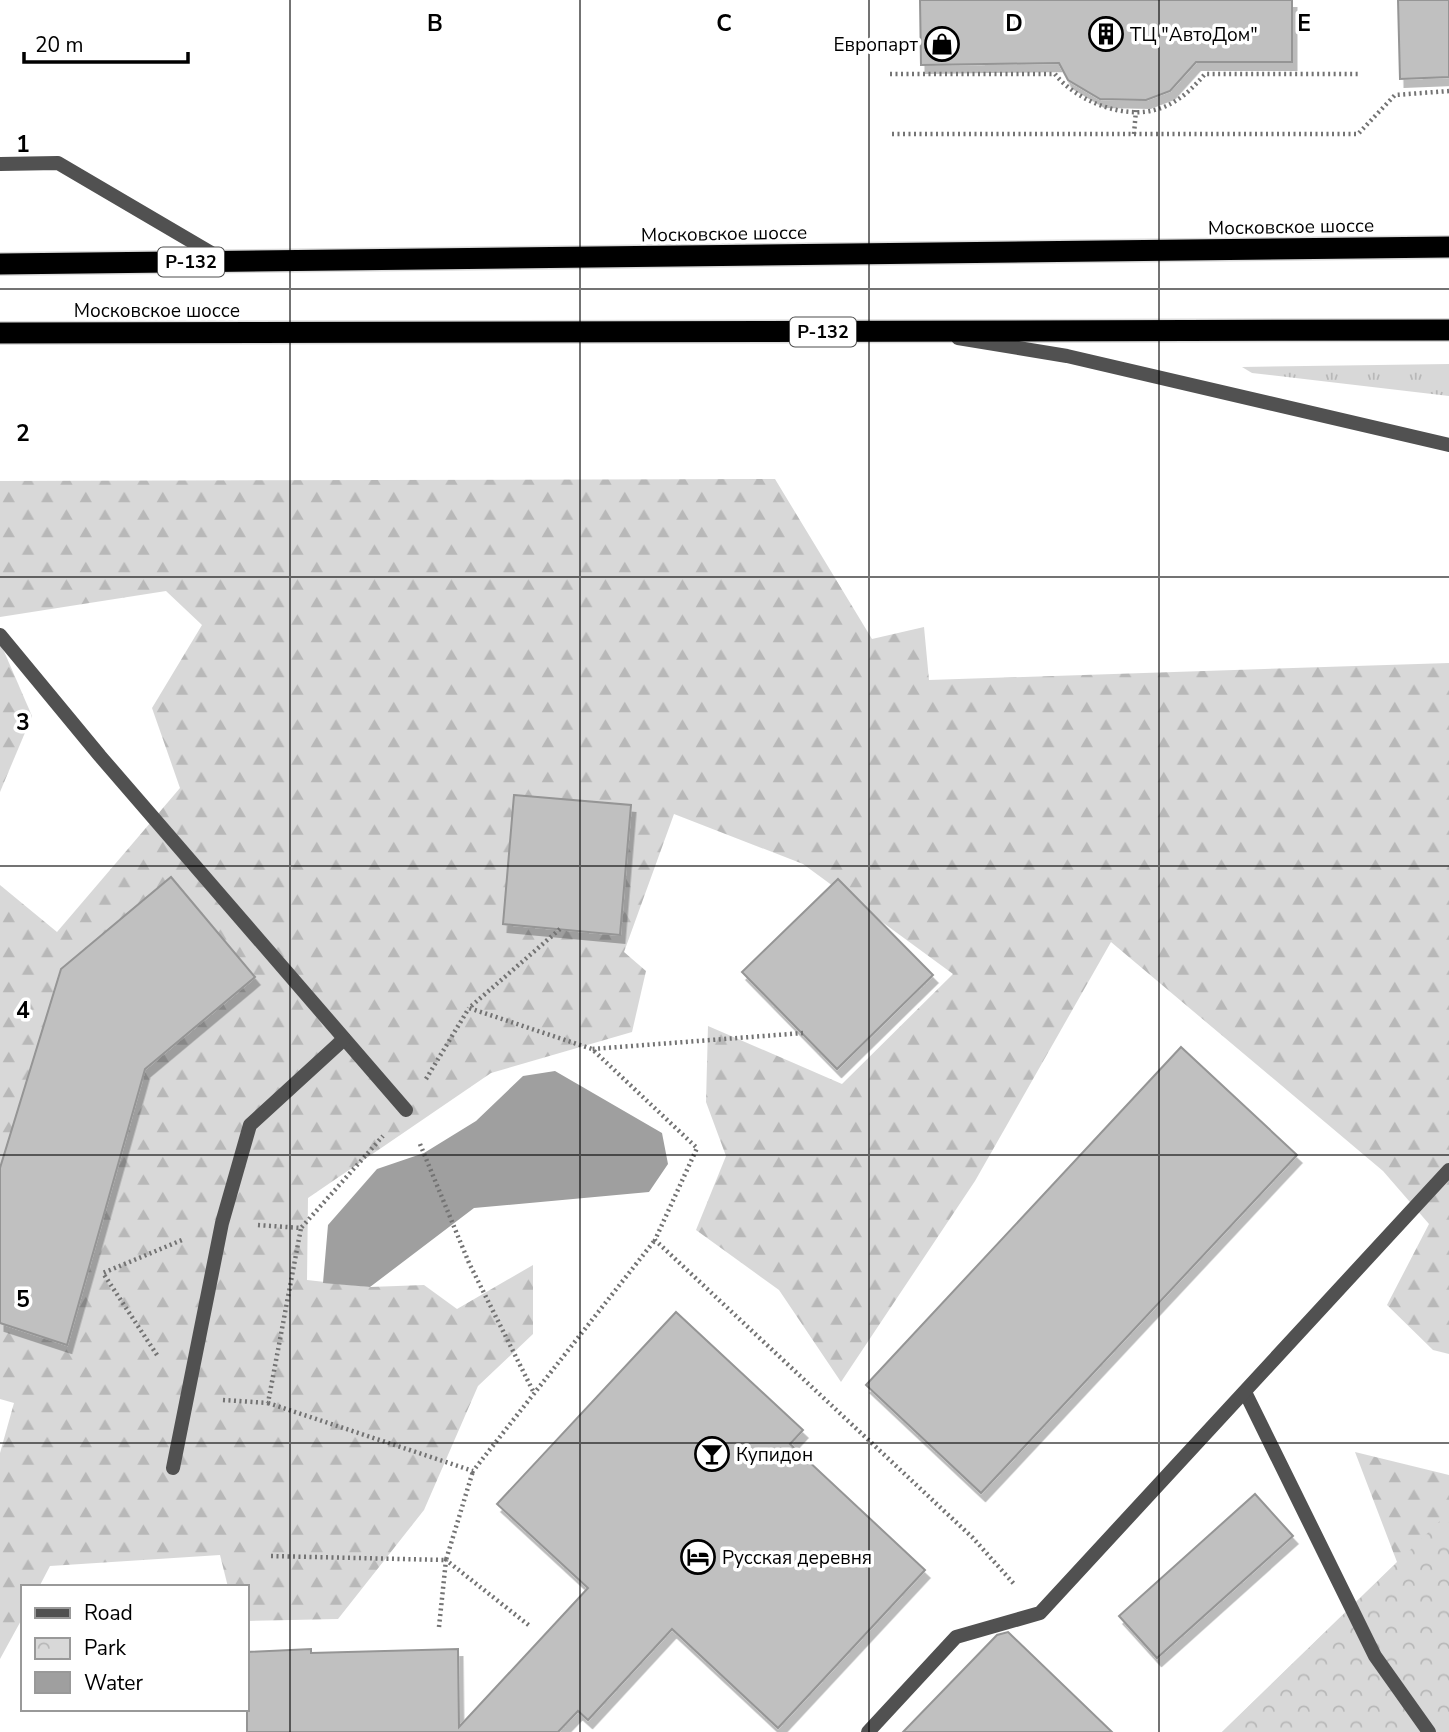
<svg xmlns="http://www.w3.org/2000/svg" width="1449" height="1732" font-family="'Nunito Sans',sans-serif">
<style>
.grass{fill:url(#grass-tufts)}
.forest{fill:url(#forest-firs);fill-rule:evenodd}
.park{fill:url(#park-crowns)}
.water{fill:#9f9f9f}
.building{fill:#c0c0c0;stroke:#959595;stroke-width:2;filter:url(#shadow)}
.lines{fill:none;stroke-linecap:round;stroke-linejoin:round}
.highway-casing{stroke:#dbdbdb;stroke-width:24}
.path{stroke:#737373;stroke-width:4.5;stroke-dasharray:2 3.5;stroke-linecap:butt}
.lane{stroke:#515151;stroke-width:14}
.street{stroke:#515151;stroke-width:14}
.highway{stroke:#000;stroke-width:21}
.grid{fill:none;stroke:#000;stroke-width:2;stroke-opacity:0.55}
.labels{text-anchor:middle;stroke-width:7;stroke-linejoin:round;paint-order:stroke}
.shield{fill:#fff;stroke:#4c4c4c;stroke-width:2}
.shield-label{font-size:18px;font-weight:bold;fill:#000}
.poi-label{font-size:19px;fill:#000;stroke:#fff;text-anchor:start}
.street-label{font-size:19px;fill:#000;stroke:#fff}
.grid-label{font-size:23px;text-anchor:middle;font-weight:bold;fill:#000;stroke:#fff;stroke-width:7;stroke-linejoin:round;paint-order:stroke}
</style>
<defs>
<pattern id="grass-tufts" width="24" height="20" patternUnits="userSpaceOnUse" patternTransform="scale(1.75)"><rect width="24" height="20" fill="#d8d8d8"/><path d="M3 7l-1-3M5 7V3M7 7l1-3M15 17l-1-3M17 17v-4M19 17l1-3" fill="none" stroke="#b8b8b8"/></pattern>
<pattern id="forest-firs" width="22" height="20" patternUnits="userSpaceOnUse" patternTransform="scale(1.75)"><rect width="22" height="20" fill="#d8d8d8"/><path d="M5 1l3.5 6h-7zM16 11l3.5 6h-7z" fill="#b8b8b8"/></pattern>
<pattern id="park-crowns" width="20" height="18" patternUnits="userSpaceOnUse" patternTransform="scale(1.75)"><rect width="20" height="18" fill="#d8d8d8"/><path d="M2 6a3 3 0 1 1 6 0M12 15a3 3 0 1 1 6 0" fill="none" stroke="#b8b8b8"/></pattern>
<filter id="shadow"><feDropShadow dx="4.5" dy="8" stdDeviation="0" flood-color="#0004"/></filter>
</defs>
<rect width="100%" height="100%" fill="#fff"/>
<polygon class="grass" points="1449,364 1449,396 1252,373 1242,367"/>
<g class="forest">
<path d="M 775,479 L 872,639 L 924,627 L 929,680 L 1449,663 L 1449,1354 L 1433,1350 L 1387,1305 L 1429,1224 L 1383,1171 L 1111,942 L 975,1181 L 841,1382 L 779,1290 L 696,1230 L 726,1156 L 706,1102 L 708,1026 L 842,1084 L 953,974 L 803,864 L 674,814 L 624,952 L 646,971 L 632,1032 L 491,1073 L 308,1198 L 307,1280 L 370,1287 L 424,1285 L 457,1309 L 533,1265 L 533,1334 L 478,1386 L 424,1510 L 338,1619 L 247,1621 L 247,1587 L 228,1587 L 220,1555 L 50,1566 L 39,1587 L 23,1587 L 23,1617 L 0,1659 L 0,1453 L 14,1403 L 0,1399 L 0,1323 L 67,1344 L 145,1069 L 255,977 L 171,877 L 61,969 L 0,1168 L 0,885 L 57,932 L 180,788 L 152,708 L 202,625 L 166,591 L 0,617 L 0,481 ZM 514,795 L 631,805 L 620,934 L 503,924 Z"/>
<polygon points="0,642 32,716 0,792"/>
<polygon points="1355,1452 1449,1475 1449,1732 1222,1732 1397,1562"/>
</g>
<polygon class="park" points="1440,1521 1449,1523 1449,1732 1222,1732"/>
<polygon class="water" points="555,1071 662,1133 668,1164 649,1192 474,1208 370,1287 323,1283 328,1225 377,1169 424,1153 476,1121 523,1076"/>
<g class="building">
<polygon points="920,0 1292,0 1292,62 1196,62 1170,91 1146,100 1100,99 1068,80 1059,63 921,65"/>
<polygon points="1398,0 1449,0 1449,77 1400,79"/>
<polygon points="514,795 631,805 620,935 503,924"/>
<polygon points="171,877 255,977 145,1069 67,1345 0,1323 0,1168 61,969"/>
<polygon points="838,879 933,975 837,1069 742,972"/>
<polygon points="1181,1047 1297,1155 981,1493 866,1385"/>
<polygon points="676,1312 803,1430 790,1444 925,1570 778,1728 672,1629 588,1720 578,1711 558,1732 247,1732 247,1652 311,1649 311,1653 458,1649 459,1727 588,1588 497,1504"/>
<polygon points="1255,1494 1293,1536 1157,1658 1119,1616"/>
<polygon points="1008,1632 1112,1732 903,1732 997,1635"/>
</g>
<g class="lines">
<g class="highway-casing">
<g id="highway">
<polyline points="0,264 1449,247"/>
<polyline points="0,333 1449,330"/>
</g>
</g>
<g class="path">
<path d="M 890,74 L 1055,74 C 1076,101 1124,120 1158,109 C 1178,103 1192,89 1205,74 L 1359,74"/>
<polyline points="892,134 1358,134 1395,95 1449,91"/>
<polyline points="1134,134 1136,110"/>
<polyline points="560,929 469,1008 592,1049"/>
<polyline points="803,1033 592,1049 697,1148 655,1240 973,1538 1014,1584"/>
<polyline points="426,1079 469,1008"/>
<polyline points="420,1144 469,1263 534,1393"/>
<polyline points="258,1225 301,1228 383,1136"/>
<polyline points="157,1355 103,1273 182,1240"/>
<polyline points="223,1400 268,1403 301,1228"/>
<polyline points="268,1403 473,1471 655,1240"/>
<polyline points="271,1556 446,1560 473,1471"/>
<polyline points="439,1627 446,1560 531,1627"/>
</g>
<g class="lane">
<polyline points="0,164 58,163 225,261"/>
<polyline points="958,338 1067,356 1449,445"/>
<polyline points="0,635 100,756 406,1110"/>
<polyline points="1245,1392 1375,1656 1429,1732"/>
<polyline points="173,1468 222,1223 250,1125 344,1039"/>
</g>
<polyline class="street" points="868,1732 956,1637 1040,1613 1449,1170"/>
<use href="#highway" class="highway"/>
</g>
<path class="grid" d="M 290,0 L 290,1732M 580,0 L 580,1732M 869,0 L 869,1732M 1159,0 L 1159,1732M 0,289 L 1449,289M 0,577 L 1449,577M 0,866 L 1449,866M 0,1155 L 1449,1155M 0,1443 L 1449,1443"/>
<defs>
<g id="building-ring" transform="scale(1.75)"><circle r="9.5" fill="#fff" stroke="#000" stroke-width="1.5"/><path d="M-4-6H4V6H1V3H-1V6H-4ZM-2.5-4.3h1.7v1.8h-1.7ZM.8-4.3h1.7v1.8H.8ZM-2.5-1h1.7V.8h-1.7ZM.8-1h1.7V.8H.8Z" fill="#000"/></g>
<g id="shop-ring" transform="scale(1.75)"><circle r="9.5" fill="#fff" stroke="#000" stroke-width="1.5"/><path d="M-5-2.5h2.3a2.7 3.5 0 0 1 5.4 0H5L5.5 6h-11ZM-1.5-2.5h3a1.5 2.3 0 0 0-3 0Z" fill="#000"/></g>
<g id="bar-ring" transform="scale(1.75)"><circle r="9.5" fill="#fff" stroke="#000" stroke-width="1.5"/><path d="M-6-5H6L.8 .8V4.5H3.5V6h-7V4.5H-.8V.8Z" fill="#000"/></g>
<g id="hotel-ring" transform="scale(1.75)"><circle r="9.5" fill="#fff" stroke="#000" stroke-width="1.5"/><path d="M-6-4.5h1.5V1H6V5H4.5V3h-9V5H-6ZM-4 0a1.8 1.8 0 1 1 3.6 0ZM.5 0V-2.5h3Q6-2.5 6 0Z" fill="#000"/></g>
</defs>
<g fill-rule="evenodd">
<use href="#building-ring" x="1106" y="34"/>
<use href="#shop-ring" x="942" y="44"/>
<use href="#bar-ring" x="712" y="1454"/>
<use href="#hotel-ring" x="698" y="1557"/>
</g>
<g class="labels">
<g class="shield">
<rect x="158" y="247.5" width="66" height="29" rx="5"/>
<rect x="790" y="317.5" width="66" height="29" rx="5"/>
</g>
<g class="shield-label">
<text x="191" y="268">Р-132</text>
<text x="823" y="338">Р-132</text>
</g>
<g class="poi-label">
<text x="1130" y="41">ТЦ "АвтоДом"</text>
<text x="918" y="51" text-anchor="end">Европарт</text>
<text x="736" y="1461">Купидон</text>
<text x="722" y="1564">Русская деревня</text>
</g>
<g class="street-label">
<text transform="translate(1291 226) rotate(-1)" y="7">Московское шоссе</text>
<text transform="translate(724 233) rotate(-1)" y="7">Московское шоссе</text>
<text x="157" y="317">Московское шоссе</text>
</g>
</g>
<g class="grid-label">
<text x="435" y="31">B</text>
<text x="724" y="31">C</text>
<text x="1014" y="31">D</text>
<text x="1304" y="31">E</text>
<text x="23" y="152">1</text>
<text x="23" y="441">2</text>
<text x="23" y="730">3</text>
<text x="23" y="1018">4</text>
<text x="23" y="1307">5</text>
</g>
<rect x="21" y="1585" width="228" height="126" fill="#ffffff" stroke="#999999" stroke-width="2"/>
<rect x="35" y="1608" width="35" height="10" fill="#515151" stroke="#999999" stroke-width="2"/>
<text x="84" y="1620" font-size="21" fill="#000000">Road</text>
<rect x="35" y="1638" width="35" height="21" fill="url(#park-crowns)" stroke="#999999" stroke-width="2"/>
<text x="84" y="1655" font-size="21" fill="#000000">Park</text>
<rect x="35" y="1672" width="35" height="21" fill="#9f9f9f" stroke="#999999" stroke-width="2"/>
<text x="84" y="1690" font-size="21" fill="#000000">Water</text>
<path d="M24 52v10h164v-10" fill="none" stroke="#000000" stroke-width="3.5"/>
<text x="35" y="52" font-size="21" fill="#000000" stroke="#ffffff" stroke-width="5" paint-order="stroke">20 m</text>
</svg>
